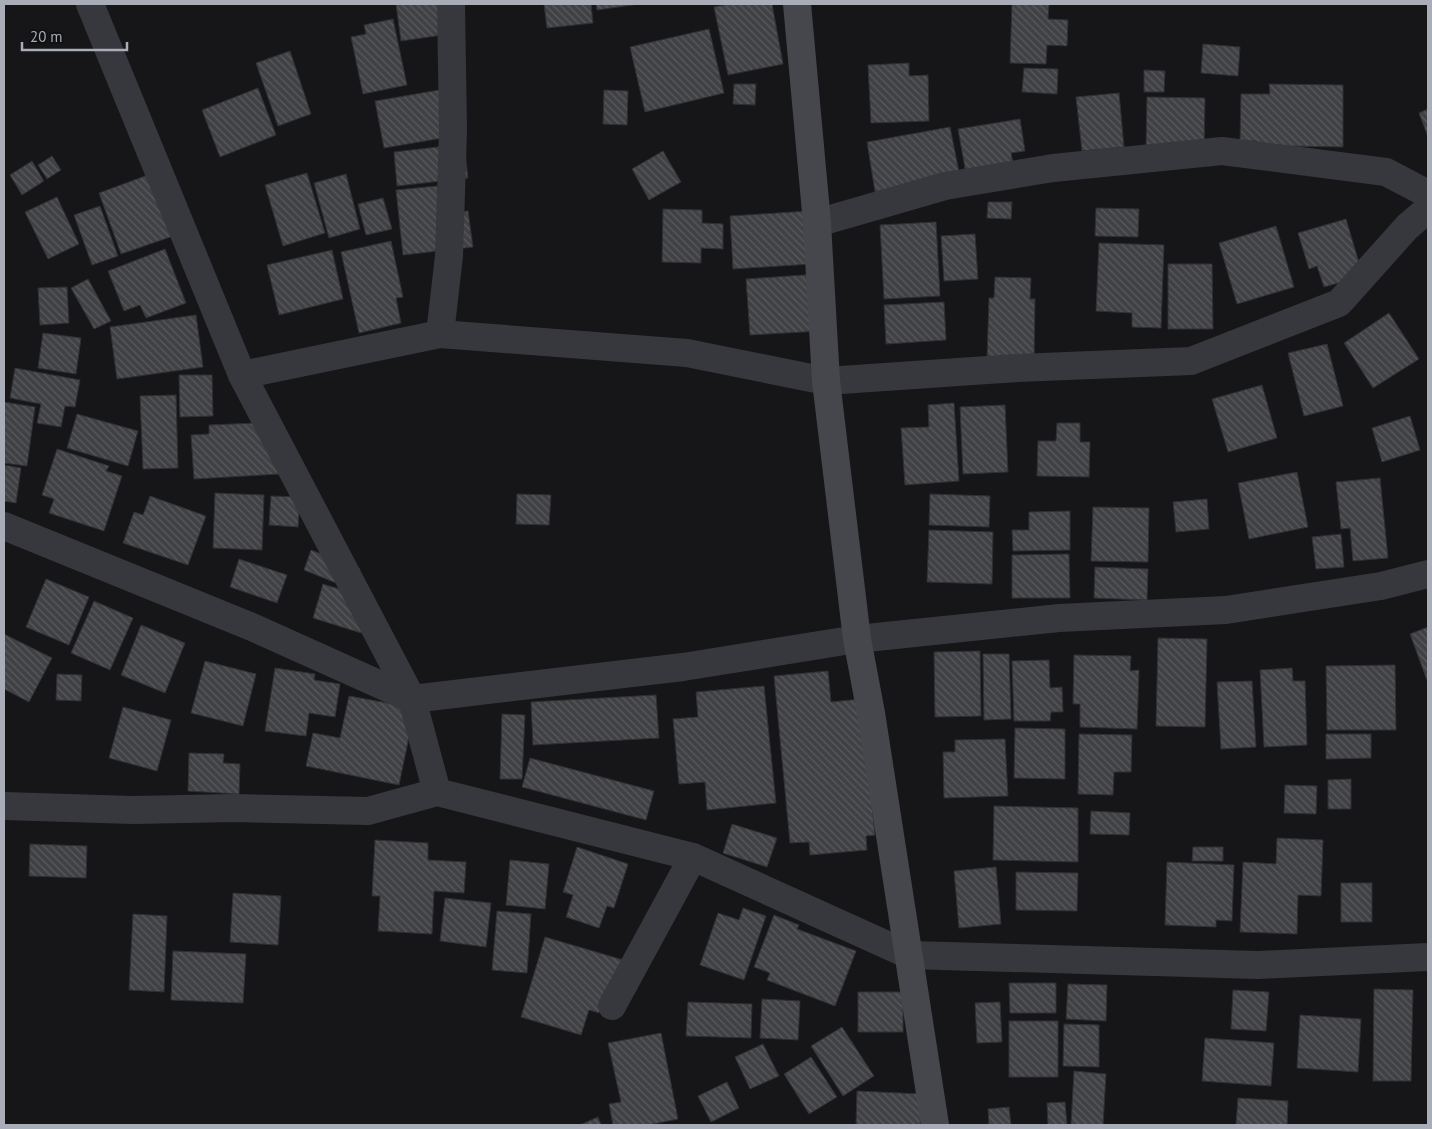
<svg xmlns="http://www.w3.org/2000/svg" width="1432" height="1129" font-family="'PT Sans',sans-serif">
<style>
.building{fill:url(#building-back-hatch);stroke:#303034}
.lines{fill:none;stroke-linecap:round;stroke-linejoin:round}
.street{stroke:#37383d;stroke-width:28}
.secondary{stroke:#45474d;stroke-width:28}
</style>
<defs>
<pattern id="building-back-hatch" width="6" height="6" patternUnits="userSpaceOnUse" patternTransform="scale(1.25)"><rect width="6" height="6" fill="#404145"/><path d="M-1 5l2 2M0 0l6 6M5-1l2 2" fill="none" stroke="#595a5e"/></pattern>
</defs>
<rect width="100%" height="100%" fill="#161618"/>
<g class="building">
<polygon points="396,4 451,4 456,33 401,41"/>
<polygon points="544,4 591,4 593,23 547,28"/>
<polygon points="596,4 640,4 597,10"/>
<polygon points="730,4 772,4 783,64 728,75 714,7"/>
<polygon points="1012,4 1049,4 1048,19 1068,20 1067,46 1047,45 1046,64 1010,63"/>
<polygon points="393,19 407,85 363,94 351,37 366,34 364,25"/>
<polygon points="709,29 724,93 645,112 630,47"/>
<polygon points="1203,44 1240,47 1238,76 1201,73"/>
<polygon points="290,51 311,114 278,126 256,63"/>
<polygon points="909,63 909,76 928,75 929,121 871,123 868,65"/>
<polygon points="1024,68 1058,69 1057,94 1022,92"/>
<polygon points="1144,70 1165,71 1164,92 1144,92"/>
<polygon points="734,84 756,84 755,105 733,104"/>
<polygon points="1269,84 1343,85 1343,147 1286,146 1257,163 1257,141 1240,141 1241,94 1270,94"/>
<polygon points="457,87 466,134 384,148 375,101"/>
<polygon points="258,88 276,135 220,157 202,110"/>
<polygon points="604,90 628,91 627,125 603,124"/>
<polygon points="1119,93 1124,147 1082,151 1076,97"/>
<polygon points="1147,97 1205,98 1204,150 1146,148"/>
<polygon points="1428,109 1428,137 1419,113"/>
<polygon points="1020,119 1025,151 1011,153 1016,177 968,185 958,129"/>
<polygon points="950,127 960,177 875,192 867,142"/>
<polygon points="464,144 468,178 397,186 394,152"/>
<polygon points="663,151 681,182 649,200 632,169"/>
<polygon points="52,156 61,170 47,179 38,165"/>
<polygon points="32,161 44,181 22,195 10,175"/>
<polygon points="156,172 179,234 121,254 99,193"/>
<polygon points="307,173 325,233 283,246 265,185"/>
<polygon points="346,174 360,229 329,238 314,183"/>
<polygon points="437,186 440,214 468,211 473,247 403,255 396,190"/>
<polygon points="57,197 79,244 48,259 25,212"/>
<polygon points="383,198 392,229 366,235 358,204"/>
<polygon points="988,202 1012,202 1011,219 987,218"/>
<polygon points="100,206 118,256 92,265 74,215"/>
<polygon points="1096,208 1139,209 1138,237 1095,236"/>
<polygon points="663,209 702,210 702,223 723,224 723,249 701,248 701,263 662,262"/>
<polygon points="809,211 812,264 733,269 730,216"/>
<polygon points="1346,219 1363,276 1324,287 1317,266 1309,269 1298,233"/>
<polygon points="936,222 940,296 884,299 880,225"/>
<polygon points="1276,226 1294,287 1237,304 1219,243"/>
<polygon points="975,234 978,279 944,281 941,236"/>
<polygon points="391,241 403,297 396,298 401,323 359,333 341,252"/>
<polygon points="1099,243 1164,245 1161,328 1132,327 1132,313 1096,311"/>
<polygon points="165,249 186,303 146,318 140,305 124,311 108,271"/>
<polygon points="332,250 343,299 279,315 267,265"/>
<polygon points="1168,264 1212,264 1213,329 1168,329"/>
<polygon points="818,274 821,331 750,335 746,279"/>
<polygon points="995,277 1031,278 1030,299 1035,299 1034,360 987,359 989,298 994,298"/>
<polygon points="88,279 111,321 94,329 71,288"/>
<polygon points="67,287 69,323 40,325 38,288"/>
<polygon points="944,302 946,340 886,344 884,305"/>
<polygon points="1389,313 1419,359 1373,388 1344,343"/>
<polygon points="196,315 203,367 117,379 110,327"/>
<polygon points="43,333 81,338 76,374 38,368"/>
<polygon points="1327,344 1343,406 1304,416 1288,353"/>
<polygon points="15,368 80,380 75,407 65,406 61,427 37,423 41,404 10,398"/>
<polygon points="179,375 212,375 213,416 180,417"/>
<polygon points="1262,385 1277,438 1228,452 1212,399"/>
<polygon points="176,395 178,468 143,469 140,396"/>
<polygon points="4,402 35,407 27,466 4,463"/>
<polygon points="954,403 959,481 905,485 901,428 929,427 928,405"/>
<polygon points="1005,405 1008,472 963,474 960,407"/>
<polygon points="77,414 138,431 128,466 67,448"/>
<polygon points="1410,416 1420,450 1382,462 1372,428"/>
<polygon points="256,423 280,474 194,479 191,435 209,434 209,425"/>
<polygon points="1057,423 1080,423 1080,442 1090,442 1089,477 1037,476 1038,441 1056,441"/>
<polygon points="57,449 109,466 106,471 122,476 104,531 49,513 54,499 42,495"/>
<polygon points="4,465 21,468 16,503 4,501"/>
<polygon points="1297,472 1308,527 1249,539 1238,483"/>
<polygon points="1380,478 1388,558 1353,561 1350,528 1341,529 1336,482"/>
<polygon points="215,493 264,495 262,550 213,548"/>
<polygon points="517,494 551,495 549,525 516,524"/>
<polygon points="930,494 990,496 989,527 929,525"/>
<polygon points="150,496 206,516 188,565 123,543 134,512 143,515"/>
<polygon points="271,496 300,497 298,527 269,525"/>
<polygon points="1207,499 1209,529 1176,532 1173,502"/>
<polygon points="1093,507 1149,508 1148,562 1091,561"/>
<polygon points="1070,511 1070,550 1013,551 1012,530 1029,530 1029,512"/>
<polygon points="929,530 993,532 992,584 927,582"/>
<polygon points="1341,534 1344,567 1316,569 1312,537"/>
<polygon points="311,550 360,569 351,589 304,570"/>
<polygon points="1069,554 1070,598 1012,598 1012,555"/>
<polygon points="239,559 287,575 277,603 230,587"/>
<polygon points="1095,567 1148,569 1147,600 1094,598"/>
<polygon points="46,579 89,597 69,645 26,627"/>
<polygon points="323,584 371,599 361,633 313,618"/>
<polygon points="94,601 133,618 110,670 71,653"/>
<polygon points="141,625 185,643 165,693 121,675"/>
<polygon points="1428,627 1428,683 1410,634"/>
<polygon points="4,634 52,658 29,702 4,689"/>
<polygon points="1158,638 1207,639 1205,727 1156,726"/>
<polygon points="980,651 981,716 935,717 934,652"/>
<polygon points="983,654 1009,654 1011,719 984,720"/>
<polygon points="1074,655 1131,656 1130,671 1139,670 1137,729 1080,727 1080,704 1073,704"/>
<polygon points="1049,660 1050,688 1062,687 1063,712 1051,712 1050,721 1014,721 1012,661"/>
<polygon points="205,661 256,674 243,726 191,713"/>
<polygon points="1395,665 1396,730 1327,730 1326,666"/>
<polygon points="275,668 315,674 314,680 340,684 335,717 309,713 306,736 265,731"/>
<polygon points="1292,668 1293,681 1305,681 1307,745 1264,747 1260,670"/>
<polygon points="828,671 831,702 861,699 875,835 866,836 867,850 810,855 809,842 790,843 774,676"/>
<polygon points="57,674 82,675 81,701 56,700"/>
<polygon points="1252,681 1256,747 1221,749 1217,682"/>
<polygon points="764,686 776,803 707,810 705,782 679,784 673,719 698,717 696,692"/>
<polygon points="656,695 659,738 533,745 531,702"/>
<polygon points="349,696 415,708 399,785 306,766 313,733 340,738"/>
<polygon points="123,707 171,720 157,771 109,758"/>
<polygon points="502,714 525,715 522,779 500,779"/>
<polygon points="1015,728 1065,729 1065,779 1014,778"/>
<polygon points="1079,734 1132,735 1131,772 1114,772 1113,795 1078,794"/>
<polygon points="1326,734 1371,734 1371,758 1326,759"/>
<polygon points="1005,739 1008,796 944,798 943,752 955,752 955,740"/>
<polygon points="189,753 224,754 223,763 240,764 239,794 188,791"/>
<polygon points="530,758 654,791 646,820 522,787"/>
<polygon points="1351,779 1351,809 1328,809 1328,780"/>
<polygon points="1285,785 1317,786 1316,814 1284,813"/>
<polygon points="994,806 1078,808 1078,862 993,860"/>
<polygon points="1091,811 1130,813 1129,835 1090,834"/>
<polygon points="732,824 777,838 767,867 723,853"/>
<polygon points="1277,838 1323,840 1321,896 1298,895 1297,934 1240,932 1243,862 1276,864"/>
<polygon points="375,840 428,843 428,860 466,862 464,893 434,891 432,934 378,931 380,896 372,896"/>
<polygon points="30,844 87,846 86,878 29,876"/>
<polygon points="577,847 628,864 614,908 607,906 599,928 566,917 573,895 563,892"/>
<polygon points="1193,847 1223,847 1223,861 1192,861"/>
<polygon points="510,860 549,864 545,909 506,905"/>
<polygon points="1167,862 1234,865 1232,921 1216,920 1216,927 1165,925"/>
<polygon points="996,867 1001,924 959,928 954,871"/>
<polygon points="1016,872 1078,873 1077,911 1016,910"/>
<rect x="1341" y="883" width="31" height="39"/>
<polygon points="233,893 281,896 278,945 230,942"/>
<polygon points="445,898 491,903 486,947 440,941"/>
<polygon points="743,908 766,916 744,980 700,965 718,913 739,920"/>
<polygon points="497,911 531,914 527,973 492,970"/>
<polygon points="133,914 167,916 164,992 129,990"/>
<polygon points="774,915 799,925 797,929 856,951 835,1006 767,980 770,973 754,967"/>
<polygon points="545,937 630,962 603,996 599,1013 589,1010 581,1035 521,1017"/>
<polygon points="173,951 246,954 243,1003 171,1000"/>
<polygon points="1009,983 1056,983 1056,1013 1010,1013"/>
<polygon points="1068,984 1107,985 1106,1021 1066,1019"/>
<polygon points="1374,989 1413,990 1411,1081 1373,1081"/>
<polygon points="1233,990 1269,992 1266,1031 1231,1029"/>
<rect x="858" y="992" width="45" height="40"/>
<polygon points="762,999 800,1001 798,1040 760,1038"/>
<polygon points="688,1002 752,1004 751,1038 686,1036"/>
<polygon points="1000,1002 1002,1042 977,1043 975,1003"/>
<polygon points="1300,1015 1361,1019 1358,1072 1297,1068"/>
<rect x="1009" y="1021" width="49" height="56"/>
<polygon points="1064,1024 1099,1025 1099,1067 1063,1066"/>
<polygon points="842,1027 874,1076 843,1096 811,1046"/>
<polygon points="661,1033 678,1119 648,1125 613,1125 609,1104 621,1102 608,1043"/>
<polygon points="1205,1038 1274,1043 1271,1086 1202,1081"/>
<polygon points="763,1044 779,1076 750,1089 735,1057"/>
<polygon points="811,1057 837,1097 809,1114 784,1074"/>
<polygon points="1074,1071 1106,1074 1103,1125 1071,1125"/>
<polygon points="727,1082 739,1108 711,1122 698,1096"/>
<polygon points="857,1091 922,1094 920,1125 856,1125"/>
<polygon points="1238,1098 1288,1101 1287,1125 1236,1125"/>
<polygon points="1065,1102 1067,1125 1048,1125 1047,1103"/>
<polygon points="1009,1107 1011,1125 989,1125 988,1109"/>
<polygon points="598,1117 601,1125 580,1125"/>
</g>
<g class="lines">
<g class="street">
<polyline points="90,4 242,375 412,699 437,792 693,857 909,955 1258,965 1428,957"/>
<polyline points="817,223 945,186 1053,168 1222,151 1386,172 1428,194"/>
<polyline points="440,334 687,353 826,381 1017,368 1191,361 1339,303 1407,227 1428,209"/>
<polyline points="242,375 440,334 449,256 453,130 451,4"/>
<polyline points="4,526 252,627 412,699 683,667 857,639 1059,618 1226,610 1381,586 1428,574"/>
<polyline points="4,806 133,810 236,808 368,811 437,792"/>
<polyline points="612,1006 693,857"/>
</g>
<polyline class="secondary" points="797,4 817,223 826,381 857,639 871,713 935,1125"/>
</g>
<rect width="1432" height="1129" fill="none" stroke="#a8adb8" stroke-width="10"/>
<path d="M22 42v8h105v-8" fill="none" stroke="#a8adb8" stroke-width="2.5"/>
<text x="30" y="42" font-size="15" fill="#a8adb8" stroke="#111113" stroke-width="4" paint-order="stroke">20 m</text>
</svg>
